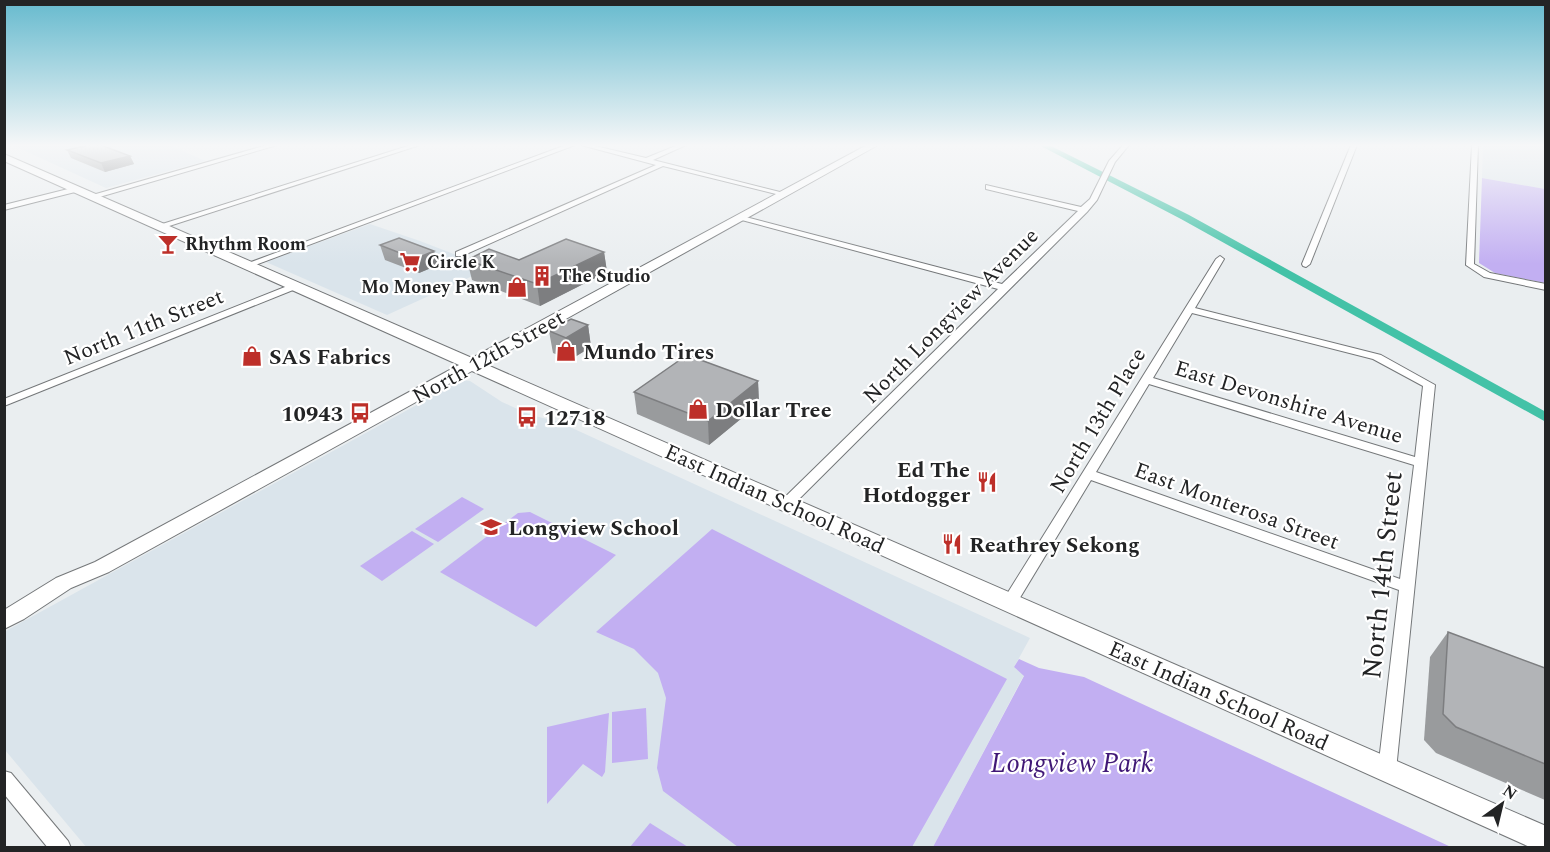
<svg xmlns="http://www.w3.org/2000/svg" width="1550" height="852" font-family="Spectral,serif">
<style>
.built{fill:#dae4eb}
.green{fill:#c2aff2}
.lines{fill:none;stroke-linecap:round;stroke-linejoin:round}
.canal{fill:#43c2a7;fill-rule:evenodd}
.street-casing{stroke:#747779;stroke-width:2}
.secondary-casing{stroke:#747779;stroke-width:2}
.street{fill:#fff;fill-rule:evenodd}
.secondary{fill:#fff;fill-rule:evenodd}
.wall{fill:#999b9d}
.shaded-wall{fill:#7d7e80}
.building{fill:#b2b4b7;stroke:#7d7e80;stroke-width:1.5}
.labels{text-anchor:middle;stroke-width:4.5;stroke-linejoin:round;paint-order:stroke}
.far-poi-label{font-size:18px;font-weight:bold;fill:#232425;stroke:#fff;text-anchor:start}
.street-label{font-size:22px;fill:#232425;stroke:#fff}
.poi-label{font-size:22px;font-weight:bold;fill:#232425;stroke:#fff;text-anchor:start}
.near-street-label{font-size:27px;fill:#232425;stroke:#fff}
.near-park-label{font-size:27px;font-style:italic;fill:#401876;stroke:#fff}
</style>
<rect width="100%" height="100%" fill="#eaeef0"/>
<g class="built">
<polygon points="12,145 170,145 205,161 106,188"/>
<polygon points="1483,145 1545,145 1545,189 1482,178"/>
<polygon points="370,224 420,241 490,268 387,315 266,262"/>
<polygon points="462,380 470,381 502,402 531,415 559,422 1030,638 1014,667 1024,675 933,847 87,848 5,750 4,632"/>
</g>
<g class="green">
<polygon points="1482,178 1545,189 1545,283 1495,273 1479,263"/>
<polygon points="462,497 484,509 438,542 415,529"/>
<polygon points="530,512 616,555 536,627 440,572 518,513"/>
<polygon points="712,529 1007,679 912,847 738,847 663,791 657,768 666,698 658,673 634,649 596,632"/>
<polygon points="412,531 434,544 382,581 360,566"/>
<polygon points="1019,659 1039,668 1084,677 1451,847 933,847 1024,676 1014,667"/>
<polygon points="646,708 648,759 612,763 612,712"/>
<polygon points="609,713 605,772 602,777 583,764 547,804 547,727"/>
<polygon points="650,823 688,847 630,847"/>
</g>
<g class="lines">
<polygon class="canal" points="1039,145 1049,145 1189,215 1546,412 1546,422 1181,219"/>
<g class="street-casing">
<g id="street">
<polygon points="267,145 277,145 96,198 89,196"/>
<polygon points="411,145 420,145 163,228 156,226"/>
<polygon points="566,145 575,145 250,267 244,267 243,265"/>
<polygon points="581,145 591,145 646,158 678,145 686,145 653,160 788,194 784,196 663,166 462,256 456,256 456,252 656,165"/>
<polygon points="1123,145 1129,145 1115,162 1097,200 1087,212 792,506 782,506 780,503 782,500 998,289 738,219 738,215 1002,284 1078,211 986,189 986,185 1081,207 1090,199 1109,161"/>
<polygon points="1351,145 1357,145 1310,264 1306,267 1303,266 1302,264"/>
<polygon points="1472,145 1478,145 1474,264 1490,273 1546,284 1546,290 1484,277 1466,265"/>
<polygon points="76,187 80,189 79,191 4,210 4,205"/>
<path d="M 1220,256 L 1224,259 L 1195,308 L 1381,355 L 1435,385 L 1396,770 L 1394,776 L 1387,779 L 1380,776 L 1378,770 L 1399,590 L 1091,480 L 1015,606 L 1010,608 L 1005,606 L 1002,602 L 1216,259 ZM 1192,313 L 1373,359 L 1423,386 L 1415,457 L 1153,378 ZM 1149,384 L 1414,465 L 1400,579 L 1096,472 Z"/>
<polygon points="295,283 300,286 298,288 4,406 4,399"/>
<polygon points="4,771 11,773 68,841 71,848 48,848 4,794"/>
</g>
</g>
<g class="secondary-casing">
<polygon id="secondary" points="867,145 878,145 485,364 1546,826 1546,848 1532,848 472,371 109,572 71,588 24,619 4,629 4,610 56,578 95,562 459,365 4,161 4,154 472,358"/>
</g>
<use href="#street" class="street"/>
<use href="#secondary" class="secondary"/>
</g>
<g class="wall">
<polygon points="67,150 130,156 134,164 105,172 71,158"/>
<polygon points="380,245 434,251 438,265 419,273 385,260"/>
<polygon points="604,252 607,272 540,306 472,280 467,260 519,260"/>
<polygon points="588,325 591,347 570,360 553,353 549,331"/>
<polygon points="758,381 759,404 709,445 637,414 634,392"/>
<polygon points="1448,632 1545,668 1545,800 1436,753 1424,740 1430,657"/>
</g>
<g class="shaded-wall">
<polygon points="130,156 134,164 105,172 101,163"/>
<polygon points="434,251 438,265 419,273 415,259"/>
<polygon points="604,252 607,272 540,306 537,284"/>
<polygon points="588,325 591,347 570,360 566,338"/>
<polygon points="758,381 759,404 709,445 708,421"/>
</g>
<g class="building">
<polygon points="89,145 101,145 130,156 101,163 67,150"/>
<polygon points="399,238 434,251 415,259 380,245"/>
<polygon points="566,239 604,252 537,284 467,260 489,249 519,260"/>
<polygon points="571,319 588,325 566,338 549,331"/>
<polygon points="687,355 758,381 708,421 634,392"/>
<polygon points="1448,632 1545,668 1545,764 1456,727 1443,714"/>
</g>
<linearGradient id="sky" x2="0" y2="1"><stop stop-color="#66bace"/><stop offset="0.55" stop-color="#f6f7f8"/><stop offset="1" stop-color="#f6f7f8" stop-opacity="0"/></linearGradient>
<rect width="1550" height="264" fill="url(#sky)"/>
<defs>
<g id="bar-bare" transform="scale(1.62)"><path d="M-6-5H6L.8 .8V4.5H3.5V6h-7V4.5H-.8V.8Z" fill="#bd2f29" stroke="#fff" stroke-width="2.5" paint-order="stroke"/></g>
<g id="supermarket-bare" transform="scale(1.62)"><path d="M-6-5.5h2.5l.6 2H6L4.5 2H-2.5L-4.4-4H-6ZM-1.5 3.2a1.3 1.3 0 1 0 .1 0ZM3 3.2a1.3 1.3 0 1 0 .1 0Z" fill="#bd2f29" stroke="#fff" stroke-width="2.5" paint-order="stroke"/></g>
<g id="building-bare" transform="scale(1.62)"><path d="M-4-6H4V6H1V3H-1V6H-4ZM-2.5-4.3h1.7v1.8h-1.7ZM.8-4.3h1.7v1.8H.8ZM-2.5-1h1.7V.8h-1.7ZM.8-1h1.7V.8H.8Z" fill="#bd2f29" stroke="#fff" stroke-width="2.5" paint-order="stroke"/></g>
<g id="shop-bare" transform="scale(1.62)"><path d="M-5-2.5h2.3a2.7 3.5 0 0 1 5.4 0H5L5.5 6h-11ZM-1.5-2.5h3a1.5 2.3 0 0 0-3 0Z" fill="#bd2f29" stroke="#fff" stroke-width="2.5" paint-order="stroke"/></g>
<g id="bus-bare" transform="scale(1.62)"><path d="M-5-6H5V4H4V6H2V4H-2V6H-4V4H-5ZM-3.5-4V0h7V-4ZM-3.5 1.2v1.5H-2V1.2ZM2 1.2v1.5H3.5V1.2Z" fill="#bd2f29" stroke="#fff" stroke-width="2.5" paint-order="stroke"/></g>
<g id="restaurant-bare" transform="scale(1.62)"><path d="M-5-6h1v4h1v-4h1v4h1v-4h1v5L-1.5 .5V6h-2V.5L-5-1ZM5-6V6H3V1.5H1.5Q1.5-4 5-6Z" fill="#bd2f29" stroke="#fff" stroke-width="2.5" paint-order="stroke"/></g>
<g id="school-bare" transform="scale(1.62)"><path d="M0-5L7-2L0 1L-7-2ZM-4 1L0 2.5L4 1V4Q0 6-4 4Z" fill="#bd2f29" stroke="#fff" stroke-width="2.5" paint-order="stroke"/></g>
</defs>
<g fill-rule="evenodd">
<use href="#bar-bare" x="168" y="244"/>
<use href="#supermarket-bare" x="410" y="262"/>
<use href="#building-bare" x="542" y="276"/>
<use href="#shop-bare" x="517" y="287"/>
<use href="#shop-bare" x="566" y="351"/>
<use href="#shop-bare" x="252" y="356"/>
<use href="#shop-bare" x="698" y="409"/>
<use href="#bus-bare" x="360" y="413"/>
<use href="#bus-bare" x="527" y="417"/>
<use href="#restaurant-bare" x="987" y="482"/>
<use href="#school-bare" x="491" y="527"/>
<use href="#restaurant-bare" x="952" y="544"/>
</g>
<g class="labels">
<g class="far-poi-label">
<text x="185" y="250">Rhythm Room</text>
<text x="427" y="268">Circle K</text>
<text x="559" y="282">The Studio</text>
<text x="500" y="293" text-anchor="end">Mo Money Pawn</text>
</g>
<g class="street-label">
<text transform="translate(950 315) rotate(-45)" y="8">North Longview Avenue</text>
<text transform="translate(143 326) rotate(-22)" y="8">North 11th Street</text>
<text transform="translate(488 356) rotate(-29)" y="8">North 12th Street</text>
<text transform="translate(1289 401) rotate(17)" y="8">East Devonshire Avenue</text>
<text transform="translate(1097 420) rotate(-59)" y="8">North 13th Place</text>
<text transform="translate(775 498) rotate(24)" y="8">East Indian School Road</text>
<text transform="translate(1237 505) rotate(20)" y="8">East Monterosa Street</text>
<text transform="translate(1219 695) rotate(24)" y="8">East Indian School Road</text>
</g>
<g class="poi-label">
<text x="583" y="359">Mundo Tires</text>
<text x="269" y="364">SAS Fabrics</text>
<text x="715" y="417">Dollar Tree</text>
<text x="343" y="421" text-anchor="end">10943</text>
<text x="544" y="425">12718</text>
<text x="970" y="477" text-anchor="end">Ed The<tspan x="970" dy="25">Hotdogger</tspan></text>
<text x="508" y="535">Longview School</text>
<text x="969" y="552">Reathrey Sekong</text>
</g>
<g class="near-street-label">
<text transform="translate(1382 575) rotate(-84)" y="9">North 14th Street</text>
</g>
<g class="near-park-label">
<text x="1072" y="772">Longview Park</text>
</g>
</g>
<rect width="1550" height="852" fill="none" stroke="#232425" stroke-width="12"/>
<g transform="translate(1502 804) rotate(34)" stroke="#ffffff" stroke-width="4.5" paint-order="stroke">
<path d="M0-4.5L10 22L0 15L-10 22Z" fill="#232425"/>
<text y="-9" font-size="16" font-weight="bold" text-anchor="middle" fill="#232425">N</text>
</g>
</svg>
